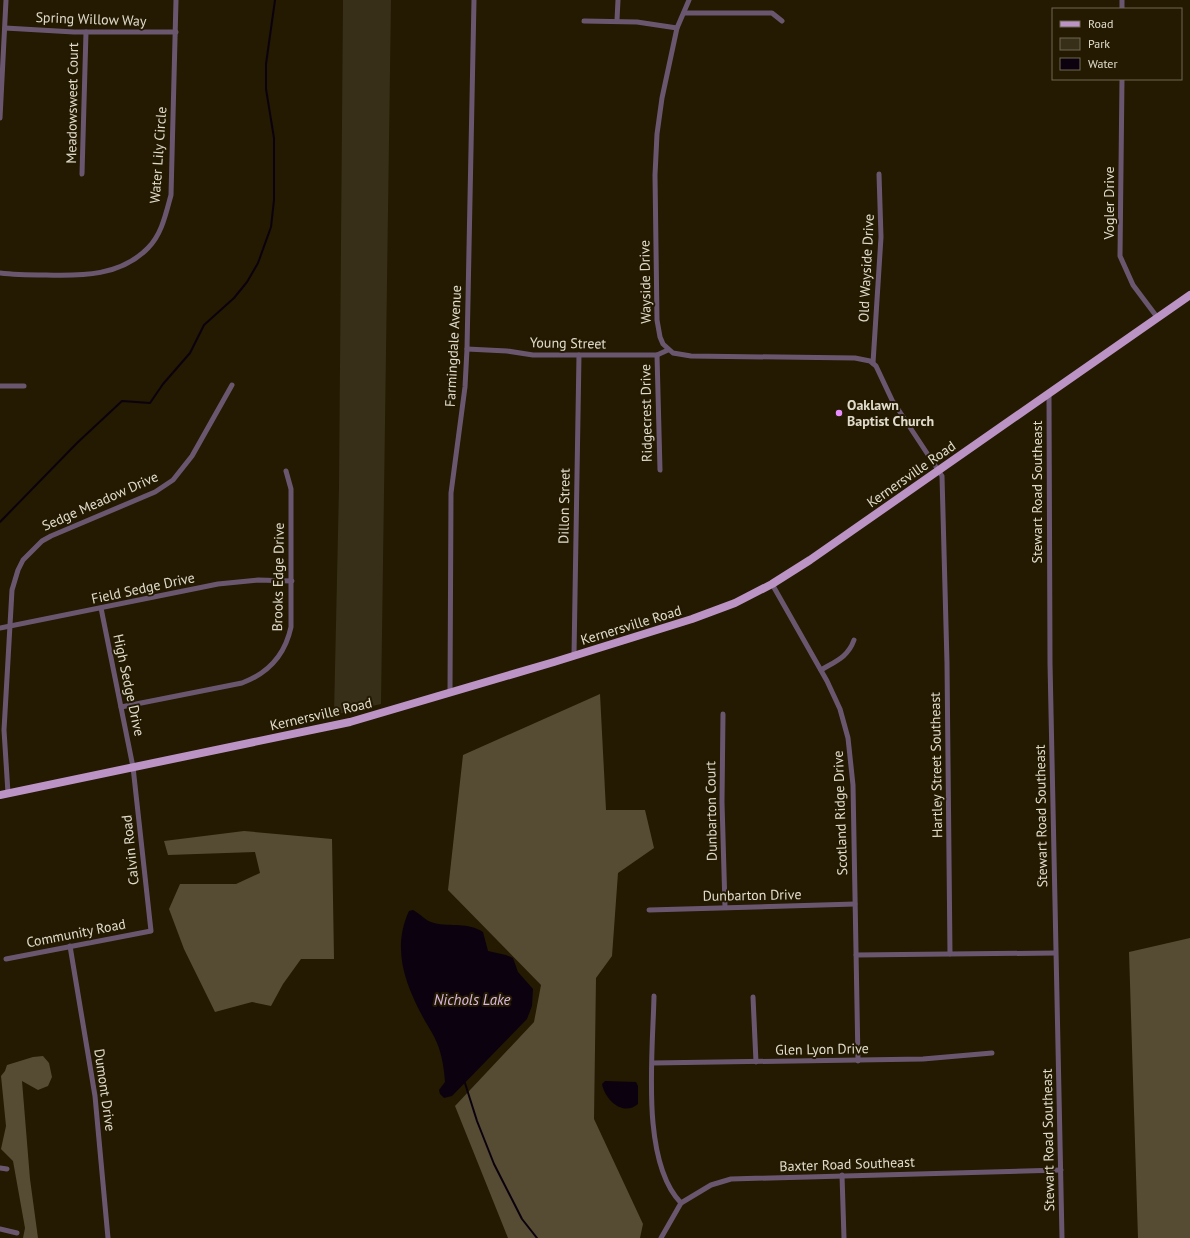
<svg xmlns="http://www.w3.org/2000/svg" width="1190" height="1238" font-family="'PT Sans',sans-serif">
<style>
.green{fill:#382f18}
.forest{fill:#564c33}
.water{fill:#0c020f}
.lines{fill:none;stroke-linecap:round;stroke-linejoin:round}
.stream{stroke:#0c020f;stroke-width:2}
.street{stroke:#6a576f;stroke-width:5}
.primary{stroke:#bc93c5;stroke-width:8}
.poi-dot{fill:#e98dfe;stroke:#231a01;stroke-width:1.5}
.labels{text-anchor:middle;stroke-width:4;stroke-linejoin:round;paint-order:stroke}
.street-label{font-size:14px;fill:#e1dbcb;stroke:#231a01}
.poi-label{font-size:14px;font-weight:bold;fill:#e1dbcb;stroke:#231a01;text-anchor:start}
.water-label{font-size:15px;font-style:italic;fill:#dcb9e4;stroke:#231a01}
</style>
<rect width="100%" height="100%" fill="#231a01"/>
<polygon class="green" points="343,0 391,0 381,704 334,715 339,487"/>
<g class="forest">
<polygon points="600,694 606,810 645,810 654,848 618,873 612,956 596,978 594,1119 643,1224 640,1238 508,1238 455,1106 534,1022 541,985 448,890 463,755"/>
<polygon points="244,831 332,839 334,959 301,959 283,984 271,1006 252,1002 215,1012 184,949 169,909 180,884 236,884 260,873 255,852 168,855 164,841"/>
<polygon points="1190,938 1190,1238 1138,1238 1129,952"/>
<polygon points="43,1056 49,1063 52,1077 48,1086 38,1090 22,1081 30,1179 38,1238 23,1238 25,1228 13,1161 1,1149 6,1126 1,1076 5,1071 7,1065 33,1057"/>
</g>
<g class="water">
<path d="M 413,910 C 421,914 425,921 434,923 C 451,927 468,922 483,932 L 488,951 L 506,955 L 513,958 L 518,972 L 533,989 L 532,1006 L 527,1019 L 452,1096 L 444,1098 L 440,1094 L 439,1090 L 445,1082 C 444,1068 442,1055 437,1043 C 434,1035 429,1028 425,1021 C 406,986 391,950 409,911 Z"/>
<path d="M 605,1081 L 636,1082 L 638,1086 L 638,1104 C 623,1117 605,1100 602,1084 Z"/>
</g>
<g class="lines">
<g class="stream">
<polyline points="0,522 77,443 122,401 150,403 163,384 190,353 204,325 234,298 247,282 258,263 271,227 274,200 274,138 266,89 266,64 275,0"/>
<polyline points="464,1080 477,1121 494,1164 522,1219 537,1238"/>
</g>
<g class="street">
<polyline points="689,0 677,28 662,98 657,134 655,175 657,320 660,337 663,344 673,353 691,356 855,358 870,361 876,366 892,400 942,476 947,663 950,954"/>
<polyline points="1122,9 1122,0"/>
<polyline points="684,13 772,13 782,21"/>
<polyline points="617,20 618,0"/>
<polyline points="584,21 637,22 677,28"/>
<polyline points="5,28 74,32 176,32"/>
<polyline points="1122,79 1120,256 1133,285 1157,317"/>
<polyline points="0,118 6,0"/>
<polyline points="82,174 86,32"/>
<path d="M 0,273 C 15,275 31,275 46,275 C 82,276 121,276 148,248 C 162,234 166,213 171,195 L 176,0"/>
<polyline points="467,349 507,351 533,355 657,355 668,350"/>
<polyline points="657,355 660,470"/>
<polyline points="873,363 881,237 879,174"/>
<polyline points="0,386 24,386"/>
<polyline points="1049,394 1050,663 1062,1238"/>
<polyline points="772,584 827,681 840,709 848,738 853,785 858,1061"/>
<polyline points="0,628 218,584 258,580 292,581"/>
<polyline points="574,656 579,355"/>
<path d="M 821,670 C 836,661 848,657 854,640"/>
<polyline points="450,693 451,493 465,387 467,349 474,0"/>
<path d="M 121,707 L 242,683 C 269,673 285,655 291,627 L 291,489 L 286,471"/>
<polyline points="723,714 722,802 725,907"/>
<polyline points="8,793 4,730 12,590 18,570 23,560 42,541 51,536 155,492 173,480 192,456 232,385"/>
<polyline points="649,910 855,904"/>
<polyline points="70,946 95,1096 108,1238"/>
<polyline points="856,955 1055,953"/>
<polyline points="6,959 151,931 133,767 101,608"/>
<path d="M 654,996 C 653,1052 640,1161 681,1203"/>
<polyline points="753,997 756,1062"/>
<polyline points="653,1063 923,1059 992,1053"/>
<polyline points="0,1168 7,1169"/>
<polyline points="842,1175 844,1238"/>
<polyline points="0,1229 17,1233"/>
<polyline points="661,1238 681,1203 711,1185 731,1179 1061,1170"/>
</g>
<polyline class="primary" points="0,795 350,722 554,662 692,619 735,603 772,584 810,560 1190,295"/>
</g>
<circle class="poi-dot" cx="839" cy="413" r="4"/>
<g class="labels">
<g class="street-label">
<text transform="translate(91 19) rotate(2)" y="5">Spring Willow Way</text>
<text transform="translate(72 103) rotate(-89)" y="5">Meadowsweet Court</text>
<text transform="translate(158 155) rotate(-86)" y="5">Water Lily Circle</text>
<text transform="translate(1109 203) rotate(-90)" y="5">Vogler Drive</text>
<text transform="translate(866 268) rotate(-87)" y="5">Old Wayside Drive</text>
<text transform="translate(645 282) rotate(-91)" y="5">Wayside Drive</text>
<text transform="translate(568 343) rotate(1)" y="5">Young Street</text>
<text transform="translate(453 346) rotate(-87)" y="5">Farmingdale Avenue</text>
<text transform="translate(646 413) rotate(-91)" y="5">Ridgecrest Drive</text>
<text transform="translate(911 474) rotate(-35)" y="5">Kernersville Road</text>
<text transform="translate(1037 492) rotate(-90)" y="5">Stewart Road Southeast</text>
<text transform="translate(100 501) rotate(-24)" y="5">Sedge Meadow Drive</text>
<text transform="translate(564 506) rotate(-89)" y="5">Dillon Street</text>
<text transform="translate(278 577) rotate(-89)" y="5">Brooks Edge Drive</text>
<text transform="translate(143 588) rotate(-12)" y="5">Field Sedge Drive</text>
<text transform="translate(631 625) rotate(-17)" y="5">Kernersville Road</text>
<text transform="translate(129 685) rotate(78)" y="5">High Sedge Drive</text>
<text transform="translate(321 714) rotate(-13)" y="5">Kernersville Road</text>
<text transform="translate(936 765) rotate(-91)" y="5">Hartley Street Southeast</text>
<text transform="translate(711 811) rotate(-91)" y="5">Dunbarton Court</text>
<text transform="translate(840 813) rotate(-92)" y="5">Scotland Ridge Drive</text>
<text transform="translate(1041 816) rotate(-91)" y="5">Stewart Road Southeast</text>
<text transform="translate(130 850) rotate(-96)" y="5">Calvin Road</text>
<text transform="translate(752 895) rotate(-1)" y="5">Dunbarton Drive</text>
<text transform="translate(76 933) rotate(-11)" y="5">Community Road</text>
<text transform="translate(822 1049) rotate(-1)" y="5">Glen Lyon Drive</text>
<text transform="translate(105 1090) rotate(82)" y="5">Dumont Drive</text>
<text transform="translate(1048 1140) rotate(-91)" y="5">Stewart Road Southeast</text>
<text transform="translate(847 1164) rotate(-2)" y="5">Baxter Road Southeast</text>
</g>
<g class="poi-label">
<text x="847" y="410">Oaklawn<tspan x="847" dy="16">Baptist Church</tspan></text>
</g>
<g class="water-label">
<text x="472" y="1005">Nichols Lake</text>
</g>
</g>
<rect x="1052" y="8" width="130" height="72" fill="#231a01" stroke="#6f6752"/>
<rect x="1060" y="21" width="20" height="6" fill="#bc93c5" stroke="#6f6752"/>
<text x="1088" y="28" font-size="12" fill="#e1dbcb">Road</text>
<rect x="1060" y="38" width="20" height="12" fill="#382f18" stroke="#6f6752"/>
<text x="1088" y="48" font-size="12" fill="#e1dbcb">Park</text>
<rect x="1060" y="58" width="20" height="12" fill="#0c020f" stroke="#6f6752"/>
<text x="1088" y="68" font-size="12" fill="#e1dbcb">Water</text>
</svg>
